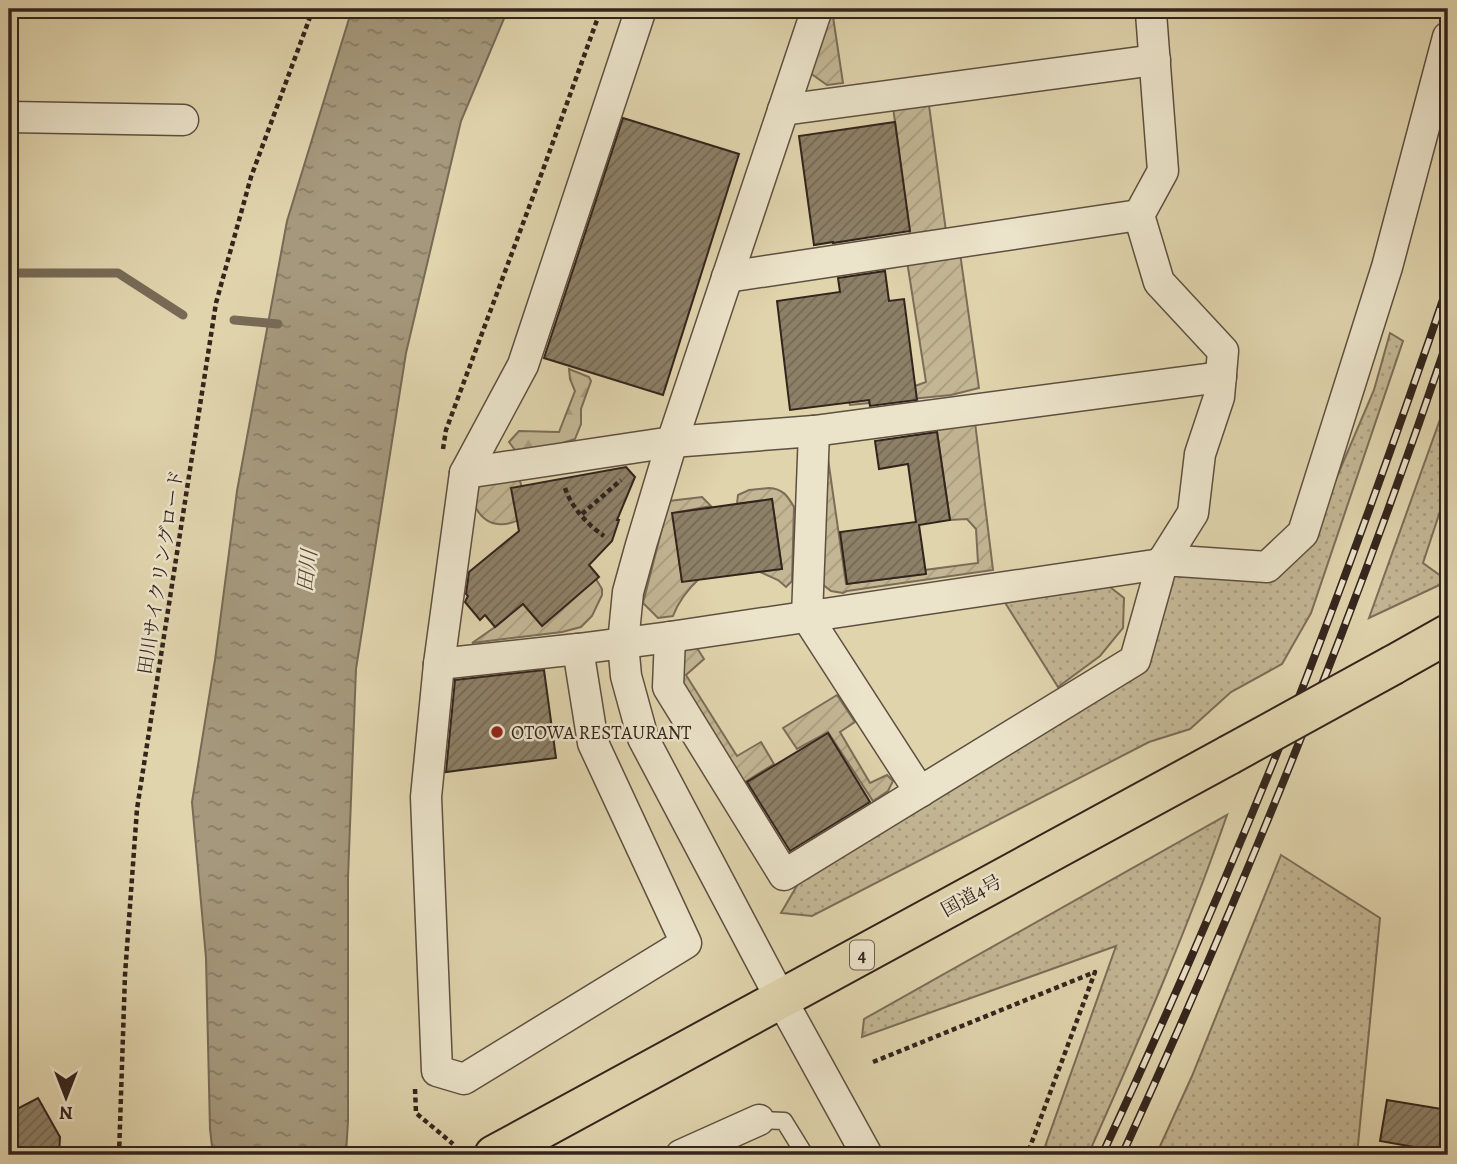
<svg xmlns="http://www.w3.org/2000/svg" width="1457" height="1164" font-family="Alegreya,'Noto Serif JP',serif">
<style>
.grass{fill:url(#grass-dots);stroke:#7b6d58;stroke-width:2}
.forest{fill:url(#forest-firs);stroke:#7b6d58;stroke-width:2}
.garden{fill:url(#garden-furrows);stroke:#7b6d58;stroke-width:2}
.water{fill:url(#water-ripples);stroke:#776a56;stroke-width:2}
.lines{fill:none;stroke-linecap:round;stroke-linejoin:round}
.stream{stroke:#776a56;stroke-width:9}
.building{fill:url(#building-hatch);stroke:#33241c;stroke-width:2}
.lane-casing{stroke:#5e5040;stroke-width:19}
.street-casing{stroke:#5e5040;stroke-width:33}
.highway-casing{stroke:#33241c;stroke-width:42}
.path{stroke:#33241c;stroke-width:4.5;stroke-dasharray:5 3.5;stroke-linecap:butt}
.lane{stroke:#ebe3ca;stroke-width:16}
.street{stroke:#ebe3ca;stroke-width:30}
.highway{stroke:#e0d4ad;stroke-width:38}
.rail-casing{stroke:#33241c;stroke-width:8}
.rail{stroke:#ebe3ca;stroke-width:5;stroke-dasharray:16;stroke-linecap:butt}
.highway-bridge-casing{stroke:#33241c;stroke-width:42;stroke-linecap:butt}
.highway-bridge{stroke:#e0d4ad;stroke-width:38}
.poi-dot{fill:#8f2418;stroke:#ebe3ca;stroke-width:2.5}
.labels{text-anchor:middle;stroke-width:5;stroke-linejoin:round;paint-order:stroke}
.shield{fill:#ebe3ca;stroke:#6a5d50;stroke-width:2}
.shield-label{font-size:18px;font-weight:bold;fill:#33241c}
.street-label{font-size:19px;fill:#33241c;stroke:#ebe3ca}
.poi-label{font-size:19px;fill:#33241c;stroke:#ebe3ca;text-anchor:start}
.water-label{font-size:21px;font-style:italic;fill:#554739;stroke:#ebe3ca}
</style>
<defs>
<pattern id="grass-dots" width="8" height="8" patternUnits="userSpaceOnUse" patternTransform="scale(1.75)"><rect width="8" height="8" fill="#c3b694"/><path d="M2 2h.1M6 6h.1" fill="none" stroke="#a89c7f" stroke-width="1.8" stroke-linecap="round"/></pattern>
<pattern id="forest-firs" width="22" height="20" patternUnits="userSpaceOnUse" patternTransform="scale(1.75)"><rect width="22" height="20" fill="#c3b694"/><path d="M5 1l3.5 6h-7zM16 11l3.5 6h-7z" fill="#a89c7f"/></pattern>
<pattern id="garden-furrows" width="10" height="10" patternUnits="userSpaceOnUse" patternTransform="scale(1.75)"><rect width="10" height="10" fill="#c3b694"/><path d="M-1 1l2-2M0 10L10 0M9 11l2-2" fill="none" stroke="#a89c7f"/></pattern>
<pattern id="water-ripples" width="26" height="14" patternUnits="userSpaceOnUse" patternTransform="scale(1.75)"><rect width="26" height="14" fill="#a5987c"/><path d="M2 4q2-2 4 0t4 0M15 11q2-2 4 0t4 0" fill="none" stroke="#877c65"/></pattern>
<pattern id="building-hatch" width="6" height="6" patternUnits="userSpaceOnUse" patternTransform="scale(1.75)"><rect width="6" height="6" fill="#8d8067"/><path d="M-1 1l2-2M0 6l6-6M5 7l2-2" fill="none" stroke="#746954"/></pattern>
</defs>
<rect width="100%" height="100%" fill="#e0d4ad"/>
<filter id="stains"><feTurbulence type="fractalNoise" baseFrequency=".00286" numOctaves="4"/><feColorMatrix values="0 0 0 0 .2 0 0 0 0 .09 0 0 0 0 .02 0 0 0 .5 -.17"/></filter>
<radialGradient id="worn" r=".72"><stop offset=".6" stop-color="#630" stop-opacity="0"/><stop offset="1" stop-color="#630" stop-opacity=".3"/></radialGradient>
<g class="grass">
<polygon points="1390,333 1403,341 1311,613 1282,664 1231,692 1190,729 1149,742 812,916 781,913 802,877 1146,662 1171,572 1307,547 1374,390"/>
<polygon points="1448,397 1448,487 1423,563 1448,581 1369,618"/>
<polygon points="1105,583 1124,598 1123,628 1100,656 1058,687 1004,601"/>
<path d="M 1227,815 C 1187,931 1138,1043 1088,1155 L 1042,1155 L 1116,946 L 862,1037 L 864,1019 Z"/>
<polygon points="1281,855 1380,918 1357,1155 1156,1155 1192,1076"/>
</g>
<polygon class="forest" points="569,369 589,377 591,381 581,409 581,424 575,439 544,449 515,450 509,442 519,431 559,432 575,391 570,379"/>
<g class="garden">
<polygon points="832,10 843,83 827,85 806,70 823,18"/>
<polygon points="928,98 946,231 910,235 893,107"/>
<polygon points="960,253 979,388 951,395 850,405 849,402 854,394 915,386 926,382 907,261"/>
<polygon points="974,414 993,570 847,591 843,593 831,591 817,580 827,452 846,584 925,574 925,570 978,563 976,529 967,519 950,520 936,425"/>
<path d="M 519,478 L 528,507 L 527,515 C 510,527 488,530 476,508 C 473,502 474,492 474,485 Z"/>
<path d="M 769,488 C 783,489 787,495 794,507 L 792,581 L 786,587 L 778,580 L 760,572 L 782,569 L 772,500 L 737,504 L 738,495 L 749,490 Z"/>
<path d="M 702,497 L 711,506 L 673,513 L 682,581 L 699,579 C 687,590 679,600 673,616 L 658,618 L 643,603 L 669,501 Z"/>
<polygon points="596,579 602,589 602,595 592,616 581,627 562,632 472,643 495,627 523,604"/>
<polygon points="692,640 704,659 686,675 737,756 761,742 774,764 743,783 675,671 686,641"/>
<polygon points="837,695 855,722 840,732 870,783 887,775 893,781 888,791 873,801 828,732 797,749 783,728"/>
</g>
<polygon class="water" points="352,9 508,9 461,121 406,353 356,669 348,878 348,1121 346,1155 213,1155 210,1129 206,958 192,802 215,660 237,491 287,221"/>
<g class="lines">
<g class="stream">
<polyline points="9,273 118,273 183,315"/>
<polyline points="234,320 278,324"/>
</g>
</g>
<g class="building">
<polygon points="623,118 739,154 663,395 544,358"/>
<polygon points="895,122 910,231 833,243 833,242 814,245 799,136"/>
<polygon points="885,271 889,301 904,299 917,400 870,406 869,400 790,410 777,301 840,292 838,278"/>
<polygon points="937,432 950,520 919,525 926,574 847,584 840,532 916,522 908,464 879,469 875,441"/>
<polygon points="626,467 635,477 617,520 619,520 612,541 589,565 599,577 542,626 523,604 495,627 485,615 480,620 465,602 468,596 466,594 469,572 519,531 511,488"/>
<polygon points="772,499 782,569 682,582 672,513"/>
<polygon points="544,670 556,758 446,772 455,680"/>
<polygon points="828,733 870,802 790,851 747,782"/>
<polygon points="38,1098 60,1137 59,1155 9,1155 9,1113"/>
<polygon points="1387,1100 1448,1110 1448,1153 1380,1141"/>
</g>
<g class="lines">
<g class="lane-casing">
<polyline id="lane" points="759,1120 784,1121 805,1155"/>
</g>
<g class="street-casing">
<g id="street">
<polyline points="641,9 523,365 465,473 672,442 814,431 1221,377"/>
<polyline points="817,9 672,442 641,545 628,592 623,643 626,676 643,738 781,999 867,1155"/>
<polyline points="783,110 1155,60"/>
<polyline points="9,117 183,120"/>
<polyline points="727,277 1139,215"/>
<polyline points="814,431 807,617 920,792"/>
<polyline points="465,473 439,664 426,797 437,1071 464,1079 686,943 593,743 578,649"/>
<polyline points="670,637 668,687 784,875 1135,660 1163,560 1267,567 1303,533 1387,267 1448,37"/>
<polyline points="439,664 578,649 670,637 1161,564 1193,513 1200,454 1219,397 1223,351 1159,282 1139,215 1163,171 1151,13 1149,9"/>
<polyline points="681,1155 759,1120"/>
</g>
</g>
<g class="highway-casing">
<g id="highway">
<polyline points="1393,665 1448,634"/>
<polyline points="494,1155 1229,755"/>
</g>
</g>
<g class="path">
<polyline points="443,449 446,430 544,167 601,9"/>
<path d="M 565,488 C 571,507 588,525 604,536"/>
<polyline points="582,514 621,480"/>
<polyline points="873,1062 1095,972 1027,1155"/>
<polyline points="415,1089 416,1113 453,1144"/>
<polyline points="119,1155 125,975 137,809 216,303 251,177 313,9"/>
</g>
<use href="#lane" class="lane"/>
<use href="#street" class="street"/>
<use href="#highway" class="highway"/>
<g class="rail-casing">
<g id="rail">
<path d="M 1102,1155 C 1167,1016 1228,875 1285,733 C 1343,585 1397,435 1448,285"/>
<path d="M 1122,1155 C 1244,889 1354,617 1448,339"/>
</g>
</g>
<use href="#rail" class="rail"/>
<g class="highway-bridge-casing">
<polyline id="highway-bridge" points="1229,755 1393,665"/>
</g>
<use href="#highway-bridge" class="highway-bridge"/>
</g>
<circle class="poi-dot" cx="497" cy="732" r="7"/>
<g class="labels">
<rect class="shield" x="850" y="940.5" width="24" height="29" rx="5"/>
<g class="shield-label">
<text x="862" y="961">4</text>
</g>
<g class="street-label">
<text transform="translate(160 572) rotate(-81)" y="7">田川サイクリングロード</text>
<text transform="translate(971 895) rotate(-29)" y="7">国道4号</text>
</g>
<g class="poi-label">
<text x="511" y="739">OTOWA RESTAURANT</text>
</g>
<g class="water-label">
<text transform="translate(307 571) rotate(-83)" y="7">田川</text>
</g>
</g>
<rect width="1457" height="1164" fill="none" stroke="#e0d4ad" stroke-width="35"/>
<rect x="10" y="10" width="1436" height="1143" fill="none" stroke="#33241c" stroke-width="3.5"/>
<rect x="18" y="18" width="1422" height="1129" fill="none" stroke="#33241c" stroke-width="2"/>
<g transform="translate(66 1097) rotate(180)" stroke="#ebe3ca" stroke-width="5" paint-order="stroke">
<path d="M0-5L12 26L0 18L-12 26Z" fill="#33241c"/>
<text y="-10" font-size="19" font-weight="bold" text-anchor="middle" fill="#33241c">N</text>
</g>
<rect width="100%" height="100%" filter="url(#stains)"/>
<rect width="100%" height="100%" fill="url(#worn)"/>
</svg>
